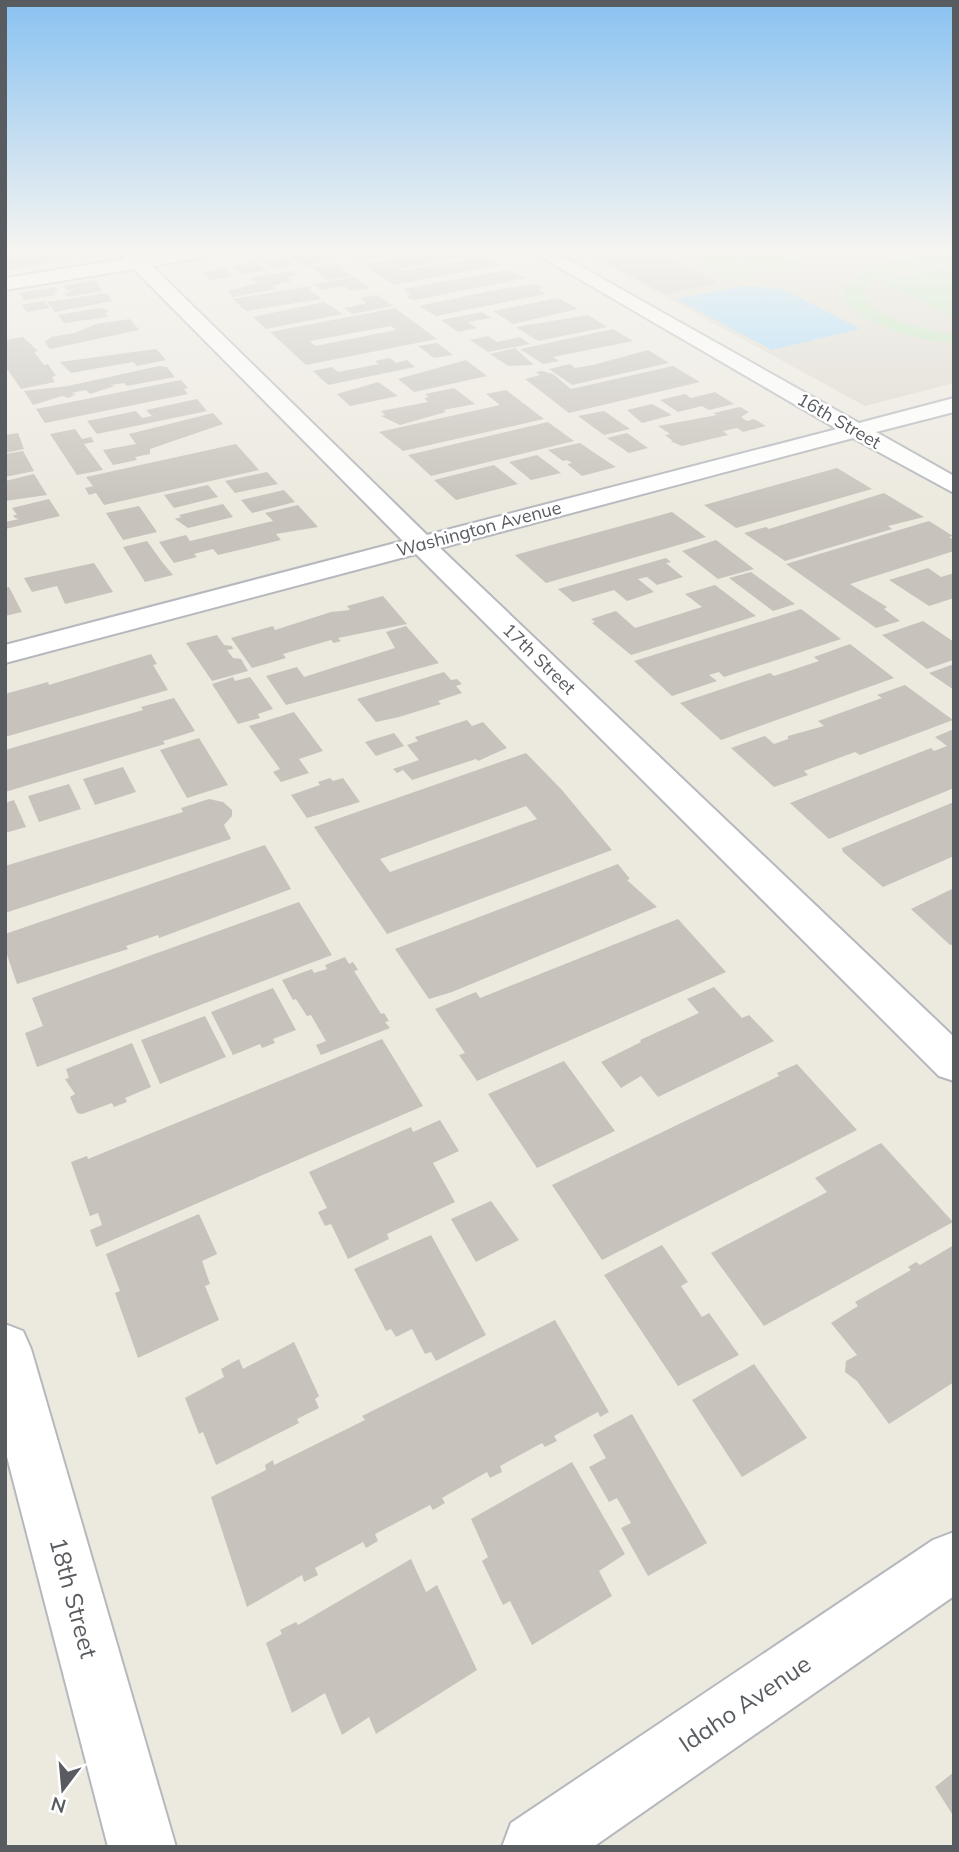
<svg xmlns="http://www.w3.org/2000/svg" width="959" height="1852" font-family="Mulish,sans-serif">
<style>
.education{fill:#dcd8ce}
.green{fill:#bce5ba}
.water{fill:#9cd7ff}
.building{fill:#c7c3bc;fill-rule:evenodd}
.lines{fill:none;stroke-linecap:round;stroke-linejoin:round}
.minor-casing{stroke:#b5b8bd;stroke-width:4}
.minor{fill:#fff;fill-rule:evenodd}
.labels{text-anchor:middle;stroke-width:5;stroke-linejoin:round;paint-order:stroke}
.far-street-label{font-size:18px;fill:#585c61;stroke:#fff}
.near-street-label{font-size:24px;fill:#585c61;stroke:#fff}
</style>
<rect width="100%" height="100%" fill="#ece9df"/>
<polygon class="education" points="583,252 954,252 954,383 865,406"/>
<g class="green">
<polygon points="730,252 774,252 804,266 772,272"/>
<path d="M 947,252 L 954,252 L 954,260 L 883,275 L 872,281 L 864,292 C 868,319 931,331 954,334 L 954,343 C 916,340 870,327 843,300 L 844,285 C 872,262 911,259 947,252 Z"/>
<polygon points="725,253 767,273 734,279 693,259"/>
<polygon points="954,266 954,317 877,282"/>
</g>
<path class="water" d="M 751,285 C 757,288 776,289 783,289 L 860,329 L 772,350 L 676,299 Z"/>
<g class="building">
<polygon points="57,252 68,259 5,271 5,260"/>
<polygon points="303,252 319,252 332,261 304,266 289,254"/>
<polygon points="348,252 381,252 386,256 359,260"/>
<path d="M 428,252 L 478,252 L 500,265 L 394,285 L 363,264 ZM 462,257 L 466,260 L 402,271 L 399,269 Z"/>
<polygon points="587,252 657,252 718,283 665,294"/>
<polygon points="285,258 295,265 272,269 262,261"/>
<polygon points="256,262 266,270 242,274 233,266"/>
<polygon points="336,263 352,276 327,280 311,267"/>
<polygon points="225,268 235,276 211,280 202,272"/>
<polygon points="508,270 526,278 415,300 407,298 410,295 403,289"/>
<polygon points="292,271 297,275 287,277 292,281 272,286 276,289 233,297 227,291 258,283 251,278"/>
<polygon points="355,277 369,288 351,291 344,286 322,290 314,284"/>
<polygon points="94,280 103,291 67,297 64,293 69,292 63,286"/>
<polygon points="537,284 542,288 538,289 546,294 436,316 419,306 505,288"/>
<polygon points="310,286 312,288 309,289 321,299 246,311 233,299"/>
<polygon points="55,287 59,291 54,292 56,295 25,300 19,293"/>
<polygon points="106,293 113,301 55,312 47,302"/>
<polygon points="377,295 393,306 352,314 344,308 367,303 360,298"/>
<polygon points="558,298 578,309 513,324 493,311"/>
<polygon points="44,301 50,308 27,312 21,305"/>
<polygon points="324,302 343,314 266,329 253,317"/>
<polygon points="100,308 107,310 109,312 105,313 108,317 64,323 58,315"/>
<path d="M 395,308 L 437,339 L 306,365 L 270,332 ZM 391,326 L 396,330 L 315,346 L 310,341 Z"/>
<polygon points="482,312 491,318 468,322 477,328 458,332 441,320"/>
<polygon points="588,315 607,327 538,341 516,327"/>
<polygon points="130,319 139,330 50,349 45,342 51,337 75,333 96,324"/>
<polygon points="613,329 633,341 553,357 559,361 543,364 520,349"/>
<polygon points="488,336 497,342 520,337 530,344 488,352 470,340"/>
<polygon points="23,337 38,351 34,352 44,365 48,364 56,376 52,377 55,382 21,389 5,366 5,340"/>
<polygon points="437,343 453,355 434,358 418,346"/>
<polygon points="515,348 534,365 508,366 490,354"/>
<polygon points="156,349 166,360 137,366 133,362 71,373 60,362"/>
<polygon points="648,350 669,363 572,385 549,369 570,364 575,368 593,365"/>
<polygon points="390,358 396,363 407,360 415,367 328,385 313,371 332,367 338,372 379,364 375,361"/>
<polygon points="466,360 487,376 414,392 398,379"/>
<polygon points="159,366 167,367 175,377 127,386 124,383 110,385 115,386 90,394 86,390 71,393 76,394 69,398 62,396 33,405 24,391 68,386"/>
<polygon points="673,366 700,382 569,413 525,379 540,375 536,372 542,371 553,374 571,389"/>
<polygon points="181,380 188,388 184,389 188,394 45,423 36,409"/>
<polygon points="378,382 398,396 350,406 337,394"/>
<polygon points="454,388 475,404 443,410 446,412 400,425 381,416 385,415 381,411 428,402 424,398 429,397 425,394"/>
<polygon points="506,390 544,419 403,451 379,432 500,405 486,394"/>
<polygon points="715,392 734,404 709,410 702,406 678,412 660,400 685,394 691,398"/>
<polygon points="197,399 207,411 97,434 87,421 136,411 142,418 152,416 146,410"/>
<polygon points="652,404 672,415 642,423 627,410"/>
<polygon points="740,407 749,412 741,417 747,421 754,419 766,426 743,432 737,428 723,431 728,435 682,446 670,441 673,441 665,435 670,434 658,426 717,415 713,413"/>
<polygon points="604,411 630,429 604,435 578,416"/>
<polygon points="213,413 223,424 150,449 150,454 135,457 137,460 113,465 103,450 136,444 129,434"/>
<polygon points="548,422 574,441 431,476 408,455"/>
<polygon points="75,429 82,439 91,437 94,442 84,444 103,470 77,475 50,434"/>
<polygon points="18,433 24,449 5,453 5,435"/>
<polygon points="627,433 648,448 629,453 607,438"/>
<polygon points="580,443 605,460 616,467 582,476 567,464 572,463 567,460 563,461 548,450"/>
<polygon points="236,444 259,470 104,505 96,493 89,495 85,488 93,486 86,477"/>
<polygon points="23,451 34,471 5,477 5,454"/>
<polygon points="537,455 561,473 531,480 509,462"/>
<polygon points="494,465 518,484 456,500 434,480"/>
<polygon points="837,468 872,489 736,528 704,505"/>
<polygon points="267,472 278,484 235,493 225,481"/>
<polygon points="34,474 47,495 5,501 5,481"/>
<polygon points="208,485 218,497 174,508 164,495"/>
<polygon points="284,490 295,502 252,513 241,500"/>
<polygon points="884,493 924,517 888,526 892,529 785,561 744,533 766,527 769,529"/>
<polygon points="49,499 60,516 5,529 5,522 19,519 15,518 13,515 17,515 12,508"/>
<polygon points="223,504 233,517 188,528 175,519 181,517 179,515"/>
<polygon points="298,505 318,527 276,534 281,540 218,555 213,549 194,554 197,557 174,563 159,542 186,535 190,541 273,521 265,513"/>
<polygon points="139,506 157,532 123,540 106,513"/>
<polygon points="672,512 706,537 546,583 515,555"/>
<polygon points="929,521 953,536 949,537 954,540 954,551 850,584 887,607 884,609 900,621 876,628 786,564"/>
<polygon points="716,540 754,569 718,579 682,551"/>
<polygon points="147,541 162,562 173,575 145,582 123,547"/>
<polygon points="666,558 671,562 666,563 683,577 657,585 647,577 638,579 654,592 627,601 614,590 573,602 558,589"/>
<polygon points="94,563 113,592 65,604 57,586 32,592 24,578"/>
<polygon points="928,568 941,577 954,573 954,598 929,606 889,580"/>
<polygon points="751,572 795,604 773,611 729,578"/>
<polygon points="715,585 756,616 631,655 592,623 595,622 591,619 616,611 635,628 702,607 685,594"/>
<polygon points="9,587 22,612 5,616 5,588"/>
<polygon points="383,596 407,624 338,638 341,641 334,643 331,640 283,654 286,658 252,668 231,638 273,626 275,630 331,612 350,610 347,606"/>
<polygon points="801,609 841,639 724,677 719,672 709,675 717,681 672,696 634,661"/>
<polygon points="923,621 954,642 953,660 927,669 882,635"/>
<polygon points="406,626 439,663 286,705 266,676 297,667 304,677 395,648 386,632"/>
<polygon points="217,635 224,645 232,646 233,649 227,650 233,658 241,659 248,671 212,681 186,643"/>
<polygon points="850,644 894,678 721,740 680,703 770,673 774,676 819,661 814,657"/>
<polygon points="151,654 157,664 153,665 168,690 5,737 5,694 48,682 49,685"/>
<polygon points="954,664 954,690 929,673"/>
<polygon points="444,672 451,680 457,679 462,684 456,686 462,693 438,701 441,704 399,717 376,722 357,699"/>
<polygon points="233,677 235,681 250,677 273,709 258,714 260,718 238,724 212,684"/>
<polygon points="905,685 953,720 860,755 855,752 804,771 808,775 774,787 731,748 765,736 774,744 788,739 788,736 824,726 818,721 882,698 877,695"/>
<polygon points="174,698 195,731 163,741 165,744 5,792 5,750 143,710 141,707"/>
<polygon points="294,712 323,751 299,759 309,773 281,782 273,772 280,769 249,726"/>
<polygon points="467,720 472,726 483,722 507,748 478,761 476,759 412,780 403,770 397,773 393,769 419,760 407,745 418,741 415,737"/>
<polygon points="954,729 954,788 829,839 790,803 931,748 934,751 947,746 935,737"/>
<polygon points="394,733 404,746 376,756 365,742"/>
<polygon points="199,738 228,785 187,798 160,750"/>
<path d="M 526,753 L 561,789 L 612,850 L 387,934 L 314,827 ZM 526,806 L 537,819 L 390,872 L 380,859 Z"/>
<polygon points="123,767 136,792 95,805 83,779"/>
<polygon points="330,778 333,781 343,778 360,802 307,818 291,795 320,785 318,782"/>
<polygon points="69,784 81,809 39,822 28,796"/>
<polygon points="209,799 223,802 232,810 232,816 224,825 231,839 5,913 5,866 183,812 181,808"/>
<polygon points="14,800 26,827 5,833 5,803"/>
<polygon points="954,802 954,856 883,887 843,852 842,848"/>
<polygon points="265,845 291,889 159,938 158,935 126,946 128,949 17,984 5,949 5,934"/>
<polygon points="618,864 630,879 627,880 657,907 452,992 429,999 395,949"/>
<polygon points="954,888 954,944 950,945 911,909"/>
<polygon points="299,902 332,955 37,1067 25,1033 43,1026 32,998"/>
<polygon points="678,919 726,972 477,1081 459,1055 465,1053 435,1009 476,992 480,998"/>
<polygon points="345,957 349,964 353,962 358,970 354,971 381,1014 384,1013 389,1021 385,1022 390,1028 321,1055 316,1045 326,1041 311,1015 307,1016 296,999 293,1000 282,980 312,969 314,973 327,969 325,965"/>
<polygon points="714,987 742,1018 749,1015 774,1041 658,1097 641,1076 621,1088 601,1062 641,1042 640,1040 699,1013 687,999"/>
<polygon points="273,988 296,1030 273,1039 275,1043 262,1048 260,1044 233,1055 211,1012"/>
<polygon points="205,1016 226,1057 160,1084 141,1040"/>
<polygon points="382,1039 423,1106 96,1247 90,1230 102,1225 98,1213 90,1216 71,1162 87,1156 88,1159"/>
<polygon points="132,1043 151,1087 125,1098 127,1102 114,1107 112,1103 82,1114 77,1113 70,1097 75,1094 65,1079 69,1078 66,1069"/>
<polygon points="564,1061 615,1131 537,1168 488,1094"/>
<polygon points="797,1064 857,1130 602,1260 552,1185 779,1076 777,1073"/>
<polygon points="440,1120 459,1151 433,1163 455,1202 387,1234 389,1239 348,1259 331,1224 325,1226 318,1212 327,1208 309,1172 411,1127 413,1132"/>
<polygon points="881,1143 953,1222 764,1326 711,1253 827,1192 815,1178"/>
<polygon points="491,1201 519,1240 476,1262 451,1219"/>
<polygon points="199,1214 217,1254 202,1261 210,1284 205,1286 219,1320 138,1358 115,1293 120,1291 106,1254"/>
<polygon points="431,1235 486,1335 436,1361 431,1352 425,1354 412,1329 396,1337 391,1329 386,1331 354,1269"/>
<polygon points="662,1245 688,1282 681,1286 702,1317 709,1313 739,1355 678,1386 604,1275"/>
<polygon points="954,1245 954,1382 889,1424 857,1381 845,1372 846,1361 857,1355 831,1323 858,1306 855,1302 911,1270 908,1267 916,1262 920,1265"/>
<polygon points="555,1320 609,1412 600,1417 598,1412 554,1436 557,1441 545,1447 542,1443 500,1466 502,1472 490,1478 487,1472 442,1498 445,1503 433,1510 430,1505 375,1534 378,1541 366,1548 363,1542 315,1568 318,1575 304,1582 302,1575 247,1607 211,1497 266,1470 265,1465 273,1460 274,1465 365,1420 362,1416"/>
<polygon points="294,1342 319,1396 315,1399 319,1408 297,1419 299,1423 216,1465 203,1432 199,1434 185,1398 224,1377 221,1369 239,1359 243,1369"/>
<polygon points="754,1364 807,1438 742,1477 692,1400"/>
<polygon points="632,1414 707,1543 648,1576 621,1528 631,1523 617,1498 609,1502 589,1467 606,1458 593,1435"/>
<polygon points="572,1462 625,1554 599,1571 612,1596 532,1645 510,1601 503,1605 482,1561 488,1557 471,1519"/>
<polygon points="411,1559 426,1592 437,1585 477,1670 376,1734 369,1717 342,1735 325,1693 292,1713 266,1643 282,1634 280,1630 296,1622 298,1625"/>
<polygon points="954,1772 954,1817 935,1787"/>
</g>
<g class="lines">
<g class="minor-casing">
<g id="minor">
<polygon points="119,252 138,252 143,257 172,252 213,252 204,257 152,266 427,535 837,429 533,252 555,252 859,423 954,398 954,412 876,432 954,476 954,493 853,438 440,548 954,1037 954,1081 939,1076 416,554 5,663 5,645 403,541 134,269 5,290 5,278 125,259"/>
<polygon points="5,1324 23,1331 31,1349 176,1847 108,1847 5,1449"/>
<polygon points="954,1532 954,1596 593,1847 502,1847 511,1823 933,1540"/>
</g>
</g>
<use href="#minor" class="minor"/>
</g>
<linearGradient id="sky" x2="0" y2="1"><stop stop-color="#89c2f1"/><stop offset="0.49" stop-color="#f6f5f1"/><stop offset="1" stop-color="#f6f5f1" stop-opacity="0"/></linearGradient>
<rect width="959" height="511" fill="url(#sky)"/>
<g class="labels">
<g class="far-street-label">
<text transform="translate(839 421) rotate(30)" y="6">16th Street</text>
<text transform="translate(479 529) rotate(-15)" y="6">Washington Avenue</text>
<text transform="translate(539 659) rotate(44)" y="6">17th Street</text>
</g>
<g class="near-street-label">
<text transform="translate(73 1598) rotate(75)" y="8">18th Street</text>
<text transform="translate(745 1704) rotate(-34)" y="8">Idaho Avenue</text>
</g>
</g>
<rect width="959" height="1852" fill="none" stroke="#585c61" stroke-width="14"/>
<g transform="translate(63 1789) rotate(196)" stroke="#ffffff" stroke-width="5" paint-order="stroke">
<path d="M0-5L12 26L0 18L-12 26Z" fill="#585c61"/>
<text y="-10" font-size="19" font-weight="bold" text-anchor="middle" fill="#585c61">N</text>
</g>
</svg>
